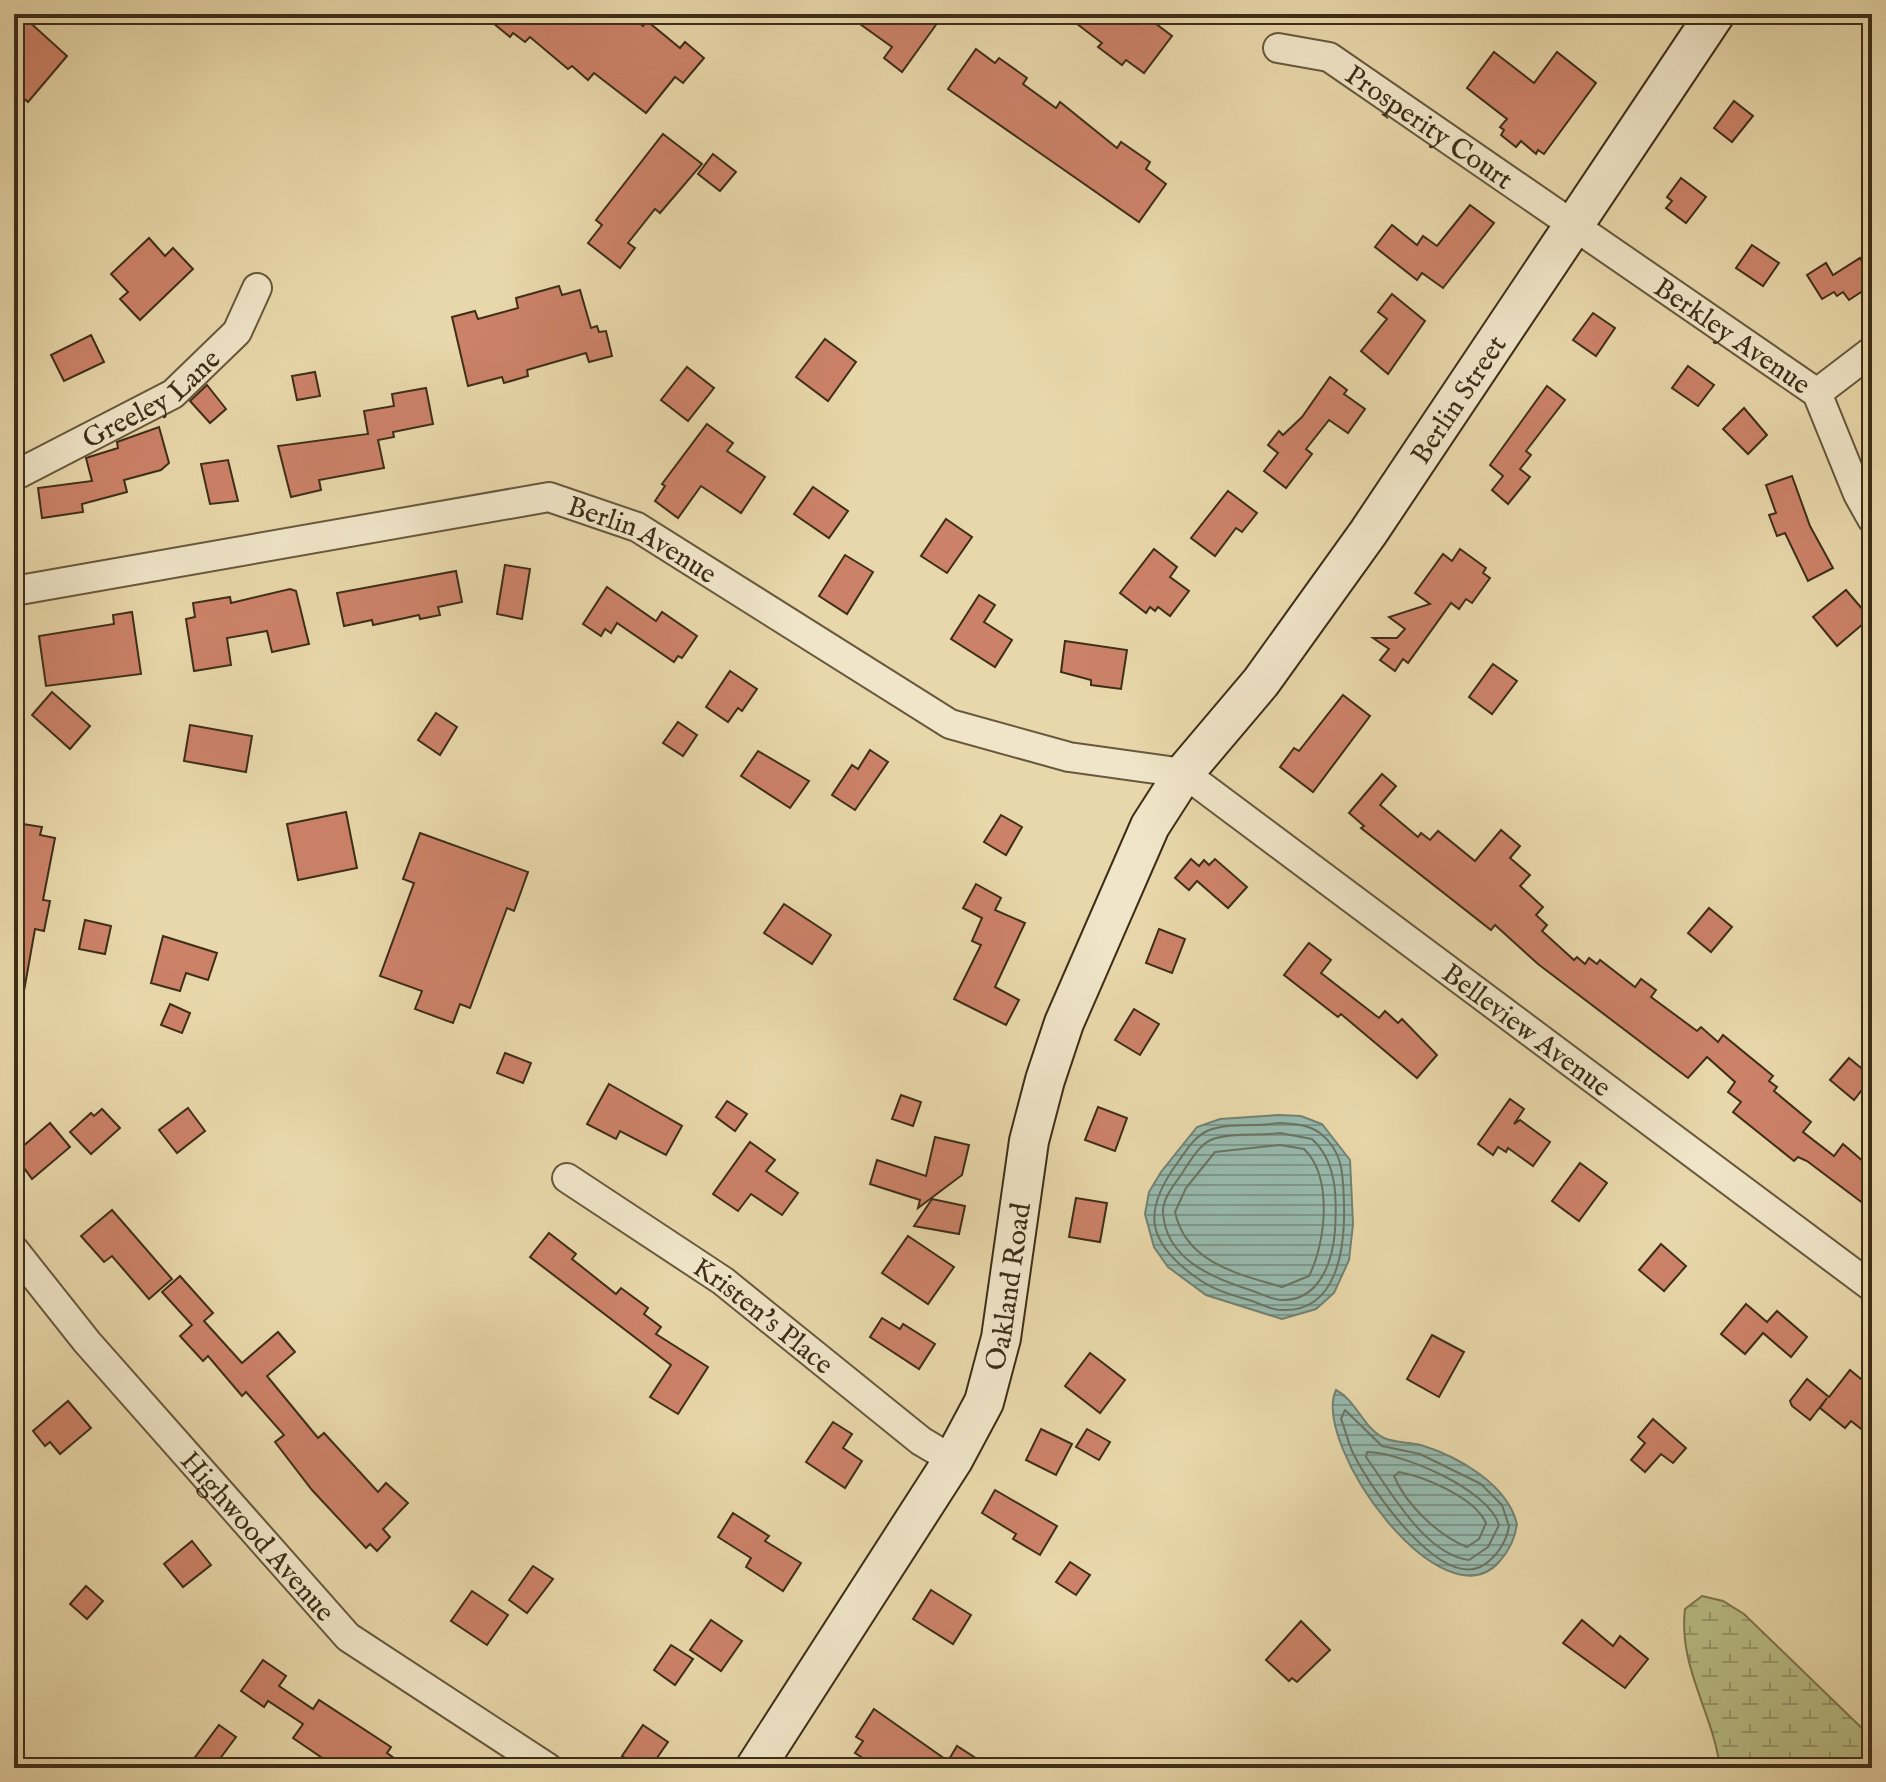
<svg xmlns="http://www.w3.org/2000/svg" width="1886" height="1782" font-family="'IM FELL English',serif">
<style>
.wetland{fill:url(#wetland-marsh);stroke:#7c764f;stroke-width:2}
.water{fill:url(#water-rules);stroke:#738171;stroke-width:2}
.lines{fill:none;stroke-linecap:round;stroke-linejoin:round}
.shore{stroke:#6a7462;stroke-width:2}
.building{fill:#cc8269;stroke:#3e2e18;stroke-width:2}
.street-casing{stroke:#68583c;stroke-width:32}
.secondary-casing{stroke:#3e2e18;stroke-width:42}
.street{stroke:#f0e5c8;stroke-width:28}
.secondary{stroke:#f0e5c8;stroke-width:38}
.labels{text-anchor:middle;stroke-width:6;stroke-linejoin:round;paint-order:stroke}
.street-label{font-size:28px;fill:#3e2e18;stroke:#f0e5c8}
</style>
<defs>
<pattern id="wetland-marsh" width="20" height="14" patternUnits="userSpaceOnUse" patternTransform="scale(2)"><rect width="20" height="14" fill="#b9bd86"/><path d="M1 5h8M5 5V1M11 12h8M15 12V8" fill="none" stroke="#989a6d"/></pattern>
<pattern id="water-rules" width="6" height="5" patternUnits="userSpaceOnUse" patternTransform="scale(2)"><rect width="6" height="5" fill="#97b9ad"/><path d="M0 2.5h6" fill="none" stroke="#7d978c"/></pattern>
</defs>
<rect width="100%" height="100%" fill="#e8d7aa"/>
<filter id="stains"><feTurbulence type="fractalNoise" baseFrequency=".0025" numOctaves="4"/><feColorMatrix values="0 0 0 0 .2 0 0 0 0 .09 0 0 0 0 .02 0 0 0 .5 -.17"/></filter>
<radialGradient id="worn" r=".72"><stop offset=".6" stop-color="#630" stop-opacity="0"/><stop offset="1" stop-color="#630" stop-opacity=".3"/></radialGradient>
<path class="wetland" d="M 1702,1596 L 1723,1601 L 1744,1614 L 1872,1738 L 1872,1768 L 1720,1768 C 1713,1712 1678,1667 1685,1609 Z"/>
<g class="water">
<polygon points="1279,1115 1301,1116 1322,1124 1350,1160 1353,1224 1349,1260 1334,1293 1316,1309 1282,1319 1206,1295 1168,1267 1154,1247 1145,1214 1149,1192 1161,1172 1197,1127 1220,1119"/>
<path d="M 1336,1390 C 1357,1401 1363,1428 1384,1438 C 1395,1443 1409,1442 1421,1445 C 1459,1457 1507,1484 1517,1524 C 1515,1540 1509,1551 1499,1562 C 1442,1626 1311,1445 1336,1390 Z"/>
</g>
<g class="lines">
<g class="shore">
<path d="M 1279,1123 C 1293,1124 1308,1124 1320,1133 C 1344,1152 1343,1176 1344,1204 C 1345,1245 1339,1313 1281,1310 C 1272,1310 1261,1304 1252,1301 C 1232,1295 1213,1290 1197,1278 C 1146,1242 1142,1211 1178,1162 C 1186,1151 1194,1137 1207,1131 C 1228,1122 1256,1127 1279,1123 Z"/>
<path d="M 1280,1133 L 1312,1139 C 1337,1162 1337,1198 1335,1230 C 1333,1260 1320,1301 1282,1300 C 1271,1300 1258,1292 1247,1289 C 1210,1277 1166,1258 1163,1213 C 1162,1199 1174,1185 1181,1175 C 1189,1163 1199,1144 1213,1139 C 1233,1132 1259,1136 1280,1133 Z"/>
<path d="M 1280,1145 L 1304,1149 C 1333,1177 1326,1242 1309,1276 L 1282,1287 C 1238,1274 1186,1263 1175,1212 L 1186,1188 L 1215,1152 Z"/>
<path d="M 1345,1410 L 1382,1446 L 1420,1454 L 1481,1484 L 1502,1505 L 1509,1526 C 1507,1541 1496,1558 1482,1566 C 1439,1589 1370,1487 1354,1455 C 1348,1444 1346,1431 1341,1419 Z"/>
<path d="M 1367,1452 C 1400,1452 1489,1489 1499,1525 L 1488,1547 L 1469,1560 C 1424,1554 1390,1490 1366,1457 Z"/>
<path d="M 1399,1472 C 1425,1477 1474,1497 1486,1523 L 1479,1539 L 1467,1547 C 1439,1536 1406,1505 1394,1476 Z"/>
</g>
</g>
<g class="building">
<polygon points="482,14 629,14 643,26 647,21 680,48 685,42 704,58 683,83 675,77 646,113 594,73 588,80 572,66 568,69 530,37 525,42 513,33 510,37"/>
<polygon points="846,14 927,14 938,22 902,72 884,58 892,47"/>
<polygon points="1064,14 1143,14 1172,36 1144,73 1126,60 1122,65 1098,47 1102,43"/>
<polygon points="25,18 67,56 28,102 14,90 14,31"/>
<polygon points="976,49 995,63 999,58 1027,78 1023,84 1056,108 1060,102 1117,148 1121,142 1150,162 1146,169 1166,184 1139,222 948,89"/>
<polygon points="1494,52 1534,83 1557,52 1596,83 1544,154 1538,150 1536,154 1521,141 1516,147 1501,135 1504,130 1500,127 1507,119 1467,88"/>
<polygon points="1734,101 1753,116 1732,142 1714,128"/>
<polygon points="663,134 702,164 660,213 655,209 628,243 635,248 620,268 588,243 602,225 596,220"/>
<polygon points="713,154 736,172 720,191 698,174"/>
<polygon points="1681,178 1706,197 1686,223 1666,208 1672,201 1667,197"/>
<polygon points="1470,205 1494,223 1443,288 1422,273 1417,280 1375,247 1392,225 1417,245 1423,236 1437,246"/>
<polygon points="149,238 165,256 173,248 193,269 140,320 120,299 128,292 111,274"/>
<polygon points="1752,245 1779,263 1763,286 1736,268"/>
<polygon points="1860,258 1872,277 1872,285 1849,300 1843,292 1837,296 1834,292 1822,299 1807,275 1826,263 1833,275"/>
<polygon points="559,286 562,295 580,290 591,328 597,326 599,332 606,331 612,356 589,362 586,353 527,370 528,376 504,383 502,377 468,386 452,317 475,311 478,319 518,308 516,298"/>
<polygon points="1392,294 1425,321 1388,374 1361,351 1387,319 1378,312"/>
<polygon points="1593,313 1615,328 1596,356 1573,340"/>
<polygon points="91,335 104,362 64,381 51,355"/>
<polygon points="825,339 856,362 828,401 796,377"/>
<polygon points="1688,366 1714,385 1698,406 1672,388"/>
<polygon points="687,367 714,388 688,421 661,400"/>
<polygon points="315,372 320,396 297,400 292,376"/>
<polygon points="1330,377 1347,390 1344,394 1365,409 1348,433 1329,420 1306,449 1312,454 1286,488 1264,471 1278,453 1268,445 1279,431 1283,435 1302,417"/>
<polygon points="207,385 226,409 210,423 190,401"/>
<polygon points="1547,386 1565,400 1526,451 1531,455 1520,469 1530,477 1508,504 1492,490 1503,476 1490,465"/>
<polygon points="426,388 433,424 393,432 394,437 378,440 384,468 319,480 321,490 291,497 278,446 368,434 364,411 394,406 392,394"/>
<polygon points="1744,408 1767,435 1748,454 1723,429"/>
<polygon points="707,424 733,443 727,451 765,477 741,513 701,486 678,518 655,501 665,486 662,484"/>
<polygon points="159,427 169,463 161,470 124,480 127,492 82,504 83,512 42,518 38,488 92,481 86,458 118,448 117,442"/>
<polygon points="228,460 238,501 210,504 201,464"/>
<polygon points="1792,476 1810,526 1833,568 1808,581 1785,533 1777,536 1769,515 1776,513 1766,485"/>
<polygon points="813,487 848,511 829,538 794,514"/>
<polygon points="1228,491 1257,513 1242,532 1236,528 1215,556 1191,538"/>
<polygon points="946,519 972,537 947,573 921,556"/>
<polygon points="1154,549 1177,567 1170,577 1189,591 1170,616 1158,607 1155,611 1150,607 1146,613 1120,593"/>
<polygon points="1460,549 1486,568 1483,573 1490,578 1472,603 1466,599 1459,609 1451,603 1408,663 1403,659 1395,671 1380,660 1389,649 1373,638 1397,638 1405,629 1389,617 1430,604 1415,593 1443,554 1452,561"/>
<polygon points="845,555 873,572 847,614 819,596"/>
<polygon points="505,565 530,569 522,619 497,614"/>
<polygon points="456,571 462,602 438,607 440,615 420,619 419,615 373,625 372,620 344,626 337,593"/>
<polygon points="607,587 656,621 662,612 697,636 682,658 678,656 674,662 617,623 611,633 605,629 601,636 583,624"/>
<polygon points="290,589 296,591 309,644 272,652 267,631 227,638 231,665 194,671 186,619 195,617 193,603 230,597 231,603"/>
<polygon points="1846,590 1870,618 1837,646 1813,617"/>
<polygon points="979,595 995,605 984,622 1012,640 995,667 951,639"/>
<polygon points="132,612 141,674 46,686 39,636 114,624 113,615"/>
<polygon points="1065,641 1127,650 1121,689 1091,685 1091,680 1061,672"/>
<polygon points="1493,664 1517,681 1492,714 1469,697"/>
<polygon points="730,671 757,689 742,711 738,708 728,722 706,707"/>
<polygon points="52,692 90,726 70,749 32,715"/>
<polygon points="1343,695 1370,716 1313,792 1280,767 1294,748 1299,751"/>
<polygon points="436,713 457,727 440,755 418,740"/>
<polygon points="678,722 697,735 683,756 663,743"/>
<polygon points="190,725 252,736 246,772 184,761"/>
<polygon points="870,750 888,762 855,810 832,795 852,765 858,769"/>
<polygon points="758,751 809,781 790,808 741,776"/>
<polygon points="1382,774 1396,786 1380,805 1418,837 1421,833 1430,840 1438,831 1475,861 1501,830 1520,846 1510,858 1530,875 1520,886 1543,907 1536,915 1547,925 1542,931 1574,960 1577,957 1585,964 1589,958 1597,964 1600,960 1635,987 1641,979 1656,990 1651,997 1697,1031 1701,1027 1718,1042 1723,1035 1773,1076 1769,1081 1777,1087 1774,1091 1811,1122 1803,1132 1834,1156 1843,1144 1872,1169 1872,1210 1807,1161 1798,1157 1794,1161 1733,1112 1741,1102 1728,1092 1735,1082 1707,1057 1688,1078 1538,964 1495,925 1491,930 1361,828 1364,826 1349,813"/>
<polygon points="346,812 357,868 298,880 287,824"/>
<polygon points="1001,815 1022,827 1006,855 984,842"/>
<polygon points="23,824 42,827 40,835 55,838 43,900 50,901 44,931 35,929 24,991 14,990 14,830 21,832"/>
<polygon points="420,833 528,872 514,911 507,908 470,1008 460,1004 453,1023 415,1009 422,991 380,976 414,883 403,879"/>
<polygon points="1191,859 1199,866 1204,860 1209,865 1215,859 1247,887 1228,908 1197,881 1189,890 1175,878"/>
<polygon points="976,884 1001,898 995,910 1025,923 995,987 1019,1000 1006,1025 954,999 981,945 972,941 982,918 963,908"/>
<polygon points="784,904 831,935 812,964 764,933"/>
<polygon points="1709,908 1732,927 1711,952 1688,933"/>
<polygon points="85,920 111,926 105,954 79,949"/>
<polygon points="1159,929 1185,939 1172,973 1146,963"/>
<polygon points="163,936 217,953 208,980 186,973 180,991 151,983"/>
<polygon points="1309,943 1331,960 1321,973 1379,1018 1385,1011 1398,1023 1402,1019 1437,1055 1417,1078 1341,1014 1338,1017 1284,975"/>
<polygon points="170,1004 190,1013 182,1033 161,1025"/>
<polygon points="1134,1009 1159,1024 1140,1055 1115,1040"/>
<polygon points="505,1053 531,1063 523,1083 497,1073"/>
<polygon points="1849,1058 1872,1077 1854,1100 1830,1080"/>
<polygon points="609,1084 682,1126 666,1155 620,1131 616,1139 587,1124"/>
<polygon points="901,1095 921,1102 913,1126 892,1119"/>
<polygon points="1510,1099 1524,1109 1514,1124 1520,1120 1550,1142 1533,1166 1508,1148 1506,1152 1498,1147 1493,1155 1478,1144"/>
<polygon points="727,1101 747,1114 735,1131 716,1117"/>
<polygon points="1098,1107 1127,1118 1115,1151 1085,1140"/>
<polygon points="188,1108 205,1131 177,1153 159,1130"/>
<polygon points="102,1109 120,1128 91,1154 70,1132 91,1113 94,1116"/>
<polygon points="50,1123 70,1147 32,1179 14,1154"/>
<polygon points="935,1137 969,1145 962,1175 918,1208 920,1200 870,1184 877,1160 926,1176"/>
<polygon points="750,1142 775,1160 766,1171 798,1193 782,1215 751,1194 738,1211 713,1194"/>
<polygon points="1580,1163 1607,1183 1579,1221 1552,1201"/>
<polygon points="1076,1198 1107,1203 1100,1242 1069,1237"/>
<polygon points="932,1199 965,1206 959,1234 914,1226"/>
<polygon points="112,1210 172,1279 149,1299 112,1256 104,1262 81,1236"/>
<polygon points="549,1233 576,1254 572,1259 616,1294 621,1288 648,1308 644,1314 661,1327 656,1334 708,1367 678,1414 650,1397 671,1365 530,1257"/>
<polygon points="908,1236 954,1267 928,1304 882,1273"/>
<polygon points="1661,1244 1686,1266 1664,1291 1639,1270"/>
<polygon points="180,1276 213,1313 204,1321 242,1363 278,1332 295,1352 267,1376 318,1438 324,1433 378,1492 386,1483 408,1503 383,1529 390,1537 377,1551 370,1544 366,1548 312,1490 275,1442 284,1435 246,1392 242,1396 208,1356 203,1361 180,1336 192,1325 162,1292"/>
<polygon points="1746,1304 1767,1322 1777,1311 1807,1337 1791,1357 1763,1333 1745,1354 1721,1334"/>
<polygon points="882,1318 900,1329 903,1324 935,1344 919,1369 870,1337"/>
<polygon points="1432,1335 1464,1352 1439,1397 1407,1379"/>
<polygon points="1090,1353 1125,1380 1100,1413 1065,1386"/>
<polygon points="1850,1370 1872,1388 1872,1421 1864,1431 1851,1421 1845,1428 1820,1408 1827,1398 1810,1420 1792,1406 1790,1401 1807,1379 1829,1397"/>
<polygon points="68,1401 91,1428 60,1454 50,1442 45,1446 33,1431"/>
<polygon points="1653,1419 1686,1448 1673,1463 1661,1454 1645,1472 1631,1460 1645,1443 1638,1437"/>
<polygon points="833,1422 852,1434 843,1448 862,1461 845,1488 806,1462"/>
<polygon points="1041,1429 1072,1444 1056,1475 1026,1460"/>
<polygon points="1087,1429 1110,1442 1099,1460 1076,1447"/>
<polygon points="995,1490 1057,1526 1040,1555 1013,1539 1016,1534 982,1513"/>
<polygon points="733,1513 769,1536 765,1541 801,1563 783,1591 746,1567 751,1558 718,1537"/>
<polygon points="192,1541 211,1565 183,1587 164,1564"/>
<polygon points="1070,1562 1090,1575 1076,1595 1056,1582"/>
<polygon points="533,1566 553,1579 527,1613 509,1600"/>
<polygon points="86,1586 103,1601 87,1619 70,1604"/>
<polygon points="931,1590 971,1615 953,1644 913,1619"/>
<polygon points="472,1591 508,1615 487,1645 451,1621"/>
<polygon points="711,1620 742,1641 721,1671 690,1650"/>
<polygon points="1582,1620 1613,1646 1620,1636 1648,1659 1625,1688 1563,1643"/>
<polygon points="1301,1621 1330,1650 1297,1682 1292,1678 1289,1681 1266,1660"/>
<polygon points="671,1645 693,1659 675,1685 654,1670"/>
<polygon points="263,1660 286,1676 279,1686 313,1709 319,1700 391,1747 387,1753 408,1768 337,1768 293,1738 303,1724 268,1701 264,1707 241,1691"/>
<polygon points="874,1709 948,1761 957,1746 991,1768 878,1768 855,1753 863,1741 856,1737"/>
<polygon points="219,1725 236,1737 213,1768 187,1768"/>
<polygon points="643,1725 668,1742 650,1768 619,1768 625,1758 622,1756"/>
</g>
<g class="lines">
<g class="street-casing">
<g id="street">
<path id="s1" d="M 1278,48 L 1329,57 L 1817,393 L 1858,494 L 1872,519"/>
<polyline points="1817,393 1872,351"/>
<path id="s2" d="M 14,476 L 173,394 L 237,332 L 257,288"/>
<path id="s3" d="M 14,591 L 549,497 L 637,527 L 950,724 L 1069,757 L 1184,773 L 1872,1287"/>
<path id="s4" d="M 567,1178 L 723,1281 L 921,1441 L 953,1460"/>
<path id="s5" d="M 14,1250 L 87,1342 L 348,1637 L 548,1768"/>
</g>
</g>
<g class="secondary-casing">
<g id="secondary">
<path id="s6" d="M 755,1768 L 953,1460 L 984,1402 L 1001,1338 L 1029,1141 L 1045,1080 L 1064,1023 L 1150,826 L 1184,773 L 1261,682 L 1368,533 L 1715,14"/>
</g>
</g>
<use href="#street" class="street"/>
<use href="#secondary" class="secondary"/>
</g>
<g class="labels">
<g class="street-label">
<text dy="10" stroke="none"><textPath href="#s1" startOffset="174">Prosperity Court</textPath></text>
<text dy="10" stroke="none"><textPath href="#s1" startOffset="542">Berkley Avenue</textPath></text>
<text dy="10" stroke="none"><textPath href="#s2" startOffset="158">Greeley Lane</textPath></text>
<text dy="10" stroke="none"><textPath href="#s6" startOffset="1562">Berlin Street</textPath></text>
<text dy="10" stroke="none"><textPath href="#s3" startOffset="646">Berlin Avenue</textPath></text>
<text dy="10" stroke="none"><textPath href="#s3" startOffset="1674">Belleview Avenue</textPath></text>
<text dy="10" stroke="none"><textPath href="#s6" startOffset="550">Oakland Road</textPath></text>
<text dy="10" stroke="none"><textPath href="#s4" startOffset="240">Kristen's Place</textPath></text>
<text dy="10" stroke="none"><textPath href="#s5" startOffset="376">Highwood Avenue</textPath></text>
</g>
</g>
<rect width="1886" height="1782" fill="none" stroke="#e8d7aa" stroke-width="48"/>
<rect x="16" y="16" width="1854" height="1750" fill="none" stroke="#3e2e18" stroke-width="4"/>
<rect x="24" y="24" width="1838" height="1734" fill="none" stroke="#3e2e18" stroke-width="2"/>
<rect width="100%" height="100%" filter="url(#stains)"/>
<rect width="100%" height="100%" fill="url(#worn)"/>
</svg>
